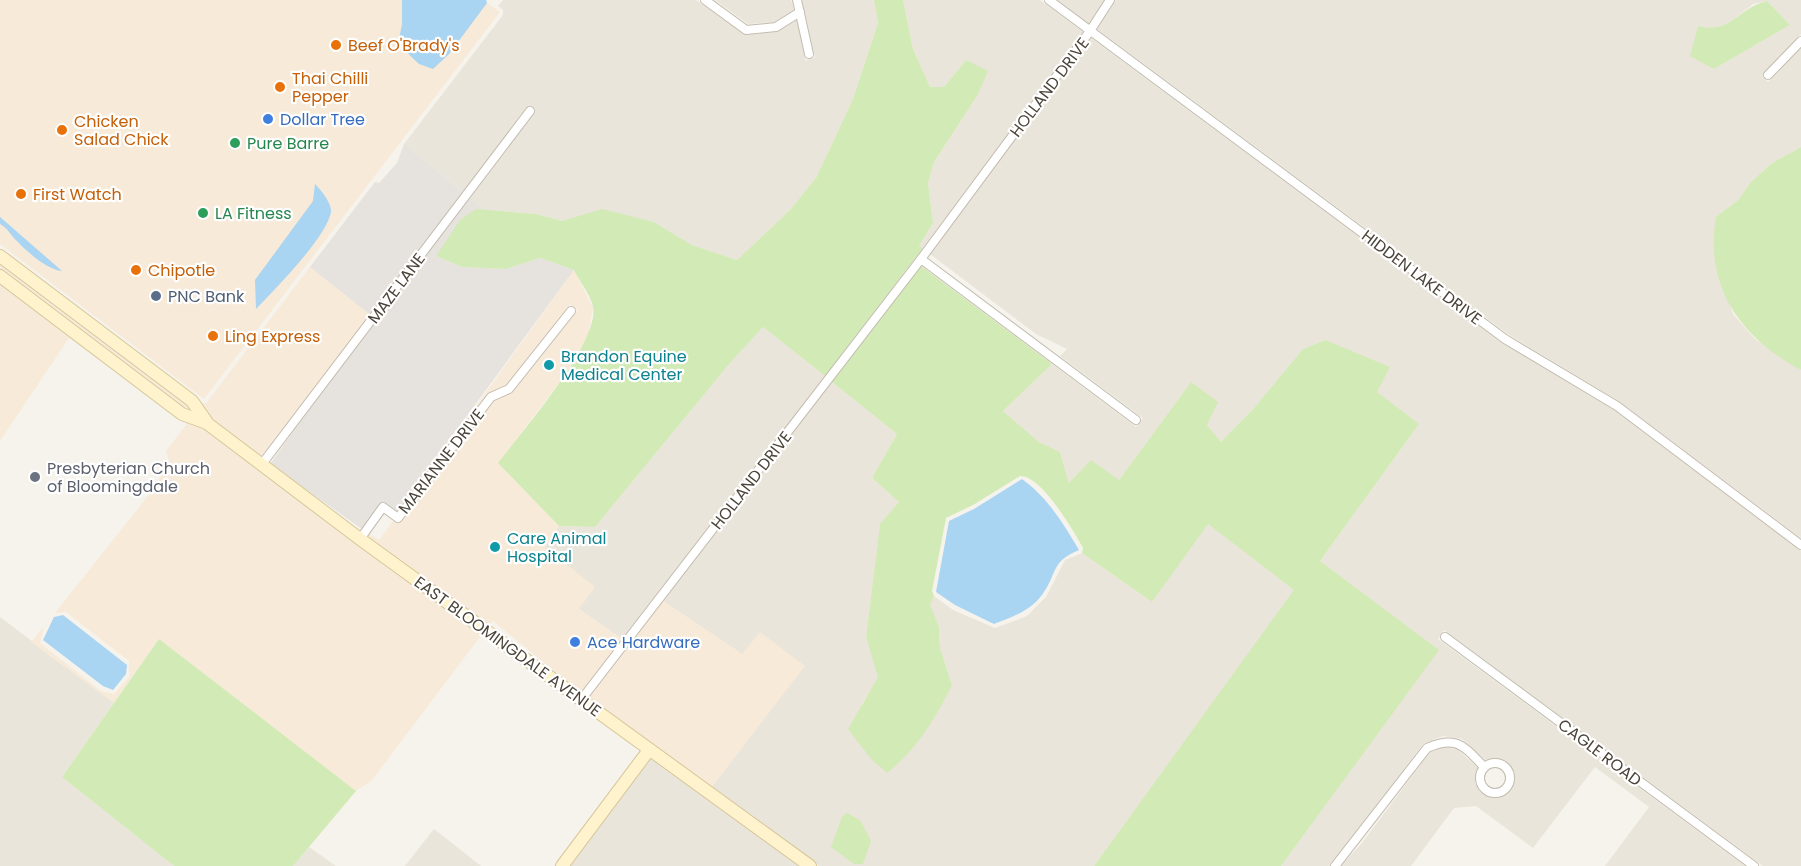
<svg xmlns="http://www.w3.org/2000/svg" width="1801" height="866" font-family="Poppins,sans-serif">
<style>
.residential{fill:#eae5da;fill-rule:evenodd}
.commercial{fill:#f7ead8}
.industrial{fill:#e6e2dd}
.green{fill:#d2eab5}
.water{fill:#a9d4f2}
.lines{fill:none;stroke-linecap:round;stroke-linejoin:round}
.street-casing{stroke:#c2bbae;stroke-width:10}
.secondary-casing{stroke:#d6c79b;stroke-width:14}
.street{stroke:#fff;stroke-width:8}
.secondary{stroke:#fff3cd;stroke-width:12}
.food-dot{fill:#e8710a;stroke:#fff;stroke-width:2}
.shop-dot{fill:#3f7fe0;stroke:#fff;stroke-width:2}
.leisure-dot{fill:#2e9e5b;stroke:#fff;stroke-width:2}
.service-dot{fill:#5c6f8a;stroke:#fff;stroke-width:2}
.culture-dot{fill:#0f9aa8;stroke:#fff;stroke-width:2}
.worship-dot{fill:#6b7280;stroke:#fff;stroke-width:2}
.labels{text-anchor:middle;stroke-width:4.5;stroke-linejoin:round;paint-order:stroke}
.food-label{font-size:16px;fill:#c56008;stroke:#fff;text-anchor:start}
.street-label{font-size:16px;fill:#4b4439;stroke:#fff}
.shop-label{font-size:16px;fill:#366cbe;stroke:#fff;text-anchor:start}
.leisure-label{font-size:16px;fill:#27864d;stroke:#fff;text-anchor:start}
.service-label{font-size:16px;fill:#4e5e75;stroke:#fff;text-anchor:start}
.culture-label{font-size:16px;fill:#0d838f;stroke:#fff;text-anchor:start}
.worship-label{font-size:16px;fill:#5b616d;stroke:#fff;text-anchor:start}
</style>
<rect width="100%" height="100%" fill="#f6f3ec"/>
<g class="residential">
<polygon points="503,0 696,0 746,35 776,32 797,20 806,61 815,57 802,0 874,0 878,23 853,99 816,178 790,210 737,260 692,245 654,222 603,210 562,221 536,214 485,210 404,144 503,15 503,10 498,6"/>
<polygon points="715,0 791,0 794,10 775,22 748,24"/>
<polygon points="903,0 1040,0 1083,32 923,248 919,246 933,223 928,183 934,162 977,96 966,60 944,87 930,87 913,49"/>
<polygon points="1058,0 1105,0 1089,24"/>
<path d="M 1116,0 L 1801,0 L 1801,34 L 1762,76 L 1768,82 L 1801,48 L 1801,147 L 1772,163 L 1751,182 L 1738,200 L 1716,217 L 1716,261 L 1733,314 L 1755,339 L 1801,370 L 1801,538 L 1620,402 L 1508,334 L 1097,29 ZM 1767,1 L 1790,25 L 1714,69 L 1698,27 L 1712,30 L 1728,24 L 1753,4 Z"/>
<polygon points="1091,38 1502,343 1614,410 1801,551 1801,866 1763,866 1444,630 1438,639 1745,866 1605,866 1649,807 1595,767 1533,848 1476,806 1454,808 1411,866 1341,866 1362,843 1430,752 1442,746 1456,748 1478,768 1475,783 1481,793 1497,798 1509,792 1515,777 1513,771 1505,761 1493,758 1485,761 1462,739 1443,736 1423,744 1331,866 1281,866 1438,650 1320,561 1419,424 1376,392 1325,340 1303,349 1254,408 1221,442 1207,425 1191,382 1119,480 1069,483 1060,452 1039,442 1003,411 1052,364 1136,427 1143,418 1060,356 1067,349 1036,334 930,254"/>
<polygon points="763,327 825,376 622,639 579,609 544,547 559,526 595,527 730,363"/>
<polygon points="832,382 897,434 872,478 899,502 880,525 866,637 879,677 861,705 952,685 940,648 939,627 929,604 934,596 953,610 995,628 1027,616 1046,597 1065,560 1082,553 1152,602 1207,523 1295,590 1094,866 819,866 711,788 804,666 742,654 663,601"/>
<polygon points="0,617 114,703 62,777 174,866 0,866"/>
<polygon points="650,757 801,866 568,866"/>
<polygon points="434,829 481,866 405,866"/>
<polygon points="309,847 336,866 293,866"/>
</g>
<g class="commercial">
<polygon points="0,0 483,0 500,12 204,399 0,244"/>
<polygon points="0,262 188,405 194,413 185,410 0,269"/>
<polygon points="310,267 374,318 270,464 292,432 285,427 261,457 212,419 198,401 203,404 207,402"/>
<polygon points="574,270 593,308 588,337 562,379 498,463 559,526 545,547 595,587 579,609 622,639 581,693 493,621 489,625 367,537 370,534 379,540 393,521 402,521 493,401 512,392 578,310 570,304 506,385 487,394 448,445"/>
<polygon points="0,283 208,430 483,633 372,780 356,791 159,639 114,703 31,642 44,626 40,643 101,691 114,694 129,677 129,661 66,612 55,613 155,487 169,461 166,451 187,424 69,338 0,441"/>
<polygon points="663,601 742,654 760,632 805,666 711,788 588,698"/>
</g>
<polygon class="industrial" points="404,144 485,210 476,209 436,256 462,267 506,269 540,258 574,270 397,511 386,503 379,504 362,529 270,464 374,318 310,267 375,182 379,183 397,163"/>
<g class="green">
<path d="M 874,0 L 903,0 L 913,49 L 930,87 L 944,87 L 966,60 L 988,71 L 977,96 L 934,162 L 928,183 L 933,223 L 919,246 L 923,248 L 825,376 L 763,327 L 730,363 L 595,527 L 559,526 L 498,463 C 520,434 600,342 593,307 C 591,295 579,281 574,270 L 540,258 L 506,269 L 462,267 L 436,256 L 460,220 L 476,209 L 536,214 L 562,221 L 602,209 L 654,222 L 692,245 L 737,260 L 790,210 L 816,178 L 853,99 L 878,23 Z"/>
<path d="M 1767,1 L 1790,25 L 1714,69 L 1690,56 L 1698,26 C 1731,35 1737,8 1767,1 Z"/>
<path d="M 1801,147 L 1801,370 C 1741,338 1704,287 1716,217 L 1738,200 L 1751,182 L 1772,163 Z"/>
<path d="M 921,266 L 1052,364 L 1003,411 L 1039,442 L 1060,452 L 1069,483 L 1091,460 L 1119,480 L 1191,382 L 1218,402 L 1207,425 L 1221,442 L 1254,408 L 1303,349 L 1325,340 L 1390,367 L 1377,392 L 1419,424 L 1320,561 L 1439,650 L 1281,866 L 1094,866 L 1294,590 L 1208,524 L 1152,602 L 1082,553 L 1083,548 C 1073,530 1042,476 1020,476 L 973,505 L 946,518 L 932,591 L 934,596 L 930,605 L 939,627 L 940,648 L 952,685 C 935,719 917,749 887,773 L 871,759 L 848,729 L 878,677 L 866,637 L 880,524 L 899,502 L 872,478 L 897,434 L 832,382 Z"/>
<polygon points="159,639 356,791 293,866 174,866 62,777"/>
<polygon points="847,813 860,820 871,841 863,864 854,864 831,847 842,817"/>
</g>
<g class="water">
<polygon points="402,0 486,0 487,3 449,54 433,69 419,64 398,44 402,24"/>
<path d="M 315,184 C 320,189 332,203 331,212 C 326,238 275,289 256,309 L 255,280 L 313,201 Z"/>
<path d="M 0,217 L 62,271 C 48,270 27,252 17,241 C 10,235 9,229 0,224 Z"/>
<path d="M 1022,479 C 1048,498 1063,523 1079,550 C 1050,562 1058,573 1042,595 C 1030,611 1012,617 994,624 L 955,605 L 936,592 L 949,521 L 974,509 Z"/>
<polygon points="63,615 127,665 126,674 113,690 103,686 43,640 54,617"/>
</g>
<g class="lines">
<g class="street-casing">
<g id="street">
<polyline points="705,0 746,30 776,27 800,12"/>
<polyline points="797,0 809,54"/>
<polyline points="1049,0 1505,339 1617,406 1801,545"/>
<polyline points="1768,75 1801,41"/>
<polyline points="921,259 1136,420"/>
<polyline points="262,464 530,111"/>
<polyline points="360,539 383,507 398,518 491,397 509,389 571,311"/>
<polyline points="1445,637 1754,866"/>
<polyline points="581,700 921,259 1090,31 1110,0"/>
<circle cx="1495" cy="778" r="15"/>
<path d="M 1335,866 L 1427,748 C 1457,735 1464,746 1484,767"/>
</g>
</g>
<g class="secondary-casing">
<g id="secondary">
<polyline points="0,256 192,401 208,424 360,539 810,866"/>
<polyline points="0,276 182,414 207,423"/>
<polyline points="562,866 649,750"/>
</g>
</g>
<use href="#street" class="street"/>
<use href="#secondary" class="secondary"/>
</g>
<g class="food-dot">
<circle cx="336" cy="45" r="6"/>
<circle cx="280" cy="87" r="6"/>
<circle cx="62" cy="130" r="6"/>
<circle cx="21" cy="194" r="6"/>
<circle cx="136" cy="270" r="6"/>
<circle cx="213" cy="336" r="6"/>
</g>
<g class="shop-dot">
<circle cx="268" cy="119" r="6"/>
<circle cx="575" cy="642" r="6"/>
</g>
<g class="leisure-dot">
<circle cx="235" cy="143" r="6"/>
<circle cx="203" cy="213" r="6"/>
</g>
<circle class="service-dot" cx="156" cy="296" r="6"/>
<g class="culture-dot">
<circle cx="549" cy="365" r="6"/>
<circle cx="495" cy="547" r="6"/>
</g>
<circle class="worship-dot" cx="35" cy="477" r="6"/>
<g class="labels">
<g class="food-label">
<text x="348" y="51">Beef O'Brady's</text>
<text x="292" y="84">Thai Chilli<tspan x="292" dy="18">Pepper</tspan></text>
<text x="74" y="127">Chicken<tspan x="74" dy="18">Salad Chick</tspan></text>
<text x="33" y="200">First Watch</text>
<text x="148" y="276">Chipotle</text>
<text x="225" y="342">Ling Express</text>
</g>
<g class="street-label">
<text transform="translate(1049 87) rotate(-53)" y="6">HOLLAND DRIVE</text>
<text transform="translate(1422 277) rotate(37)" y="6">HIDDEN LAKE DRIVE</text>
<text transform="translate(396 288) rotate(-53)" y="6">MAZE LANE</text>
<text transform="translate(441 461) rotate(-52)" y="6">MARIANNE DRIVE</text>
<text transform="translate(751 480) rotate(-52)" y="6">HOLLAND DRIVE</text>
<text transform="translate(508 646) rotate(36)" y="6">EAST BLOOMINGDALE AVENUE</text>
<text transform="translate(1600 752) rotate(37)" y="6">CAGLE ROAD</text>
</g>
<g class="shop-label">
<text x="280" y="125">Dollar Tree</text>
<text x="587" y="648">Ace Hardware</text>
</g>
<g class="leisure-label">
<text x="247" y="149">Pure Barre</text>
<text x="215" y="219">LA Fitness</text>
</g>
<g class="service-label">
<text x="168" y="302">PNC Bank</text>
</g>
<g class="culture-label">
<text x="561" y="362">Brandon Equine<tspan x="561" dy="18">Medical Center</tspan></text>
<text x="507" y="544">Care Animal<tspan x="507" dy="18">Hospital</tspan></text>
</g>
<g class="worship-label">
<text x="47" y="474">Presbyterian Church<tspan x="47" dy="18">of Bloomingdale</tspan></text>
</g>
</g>
</svg>
